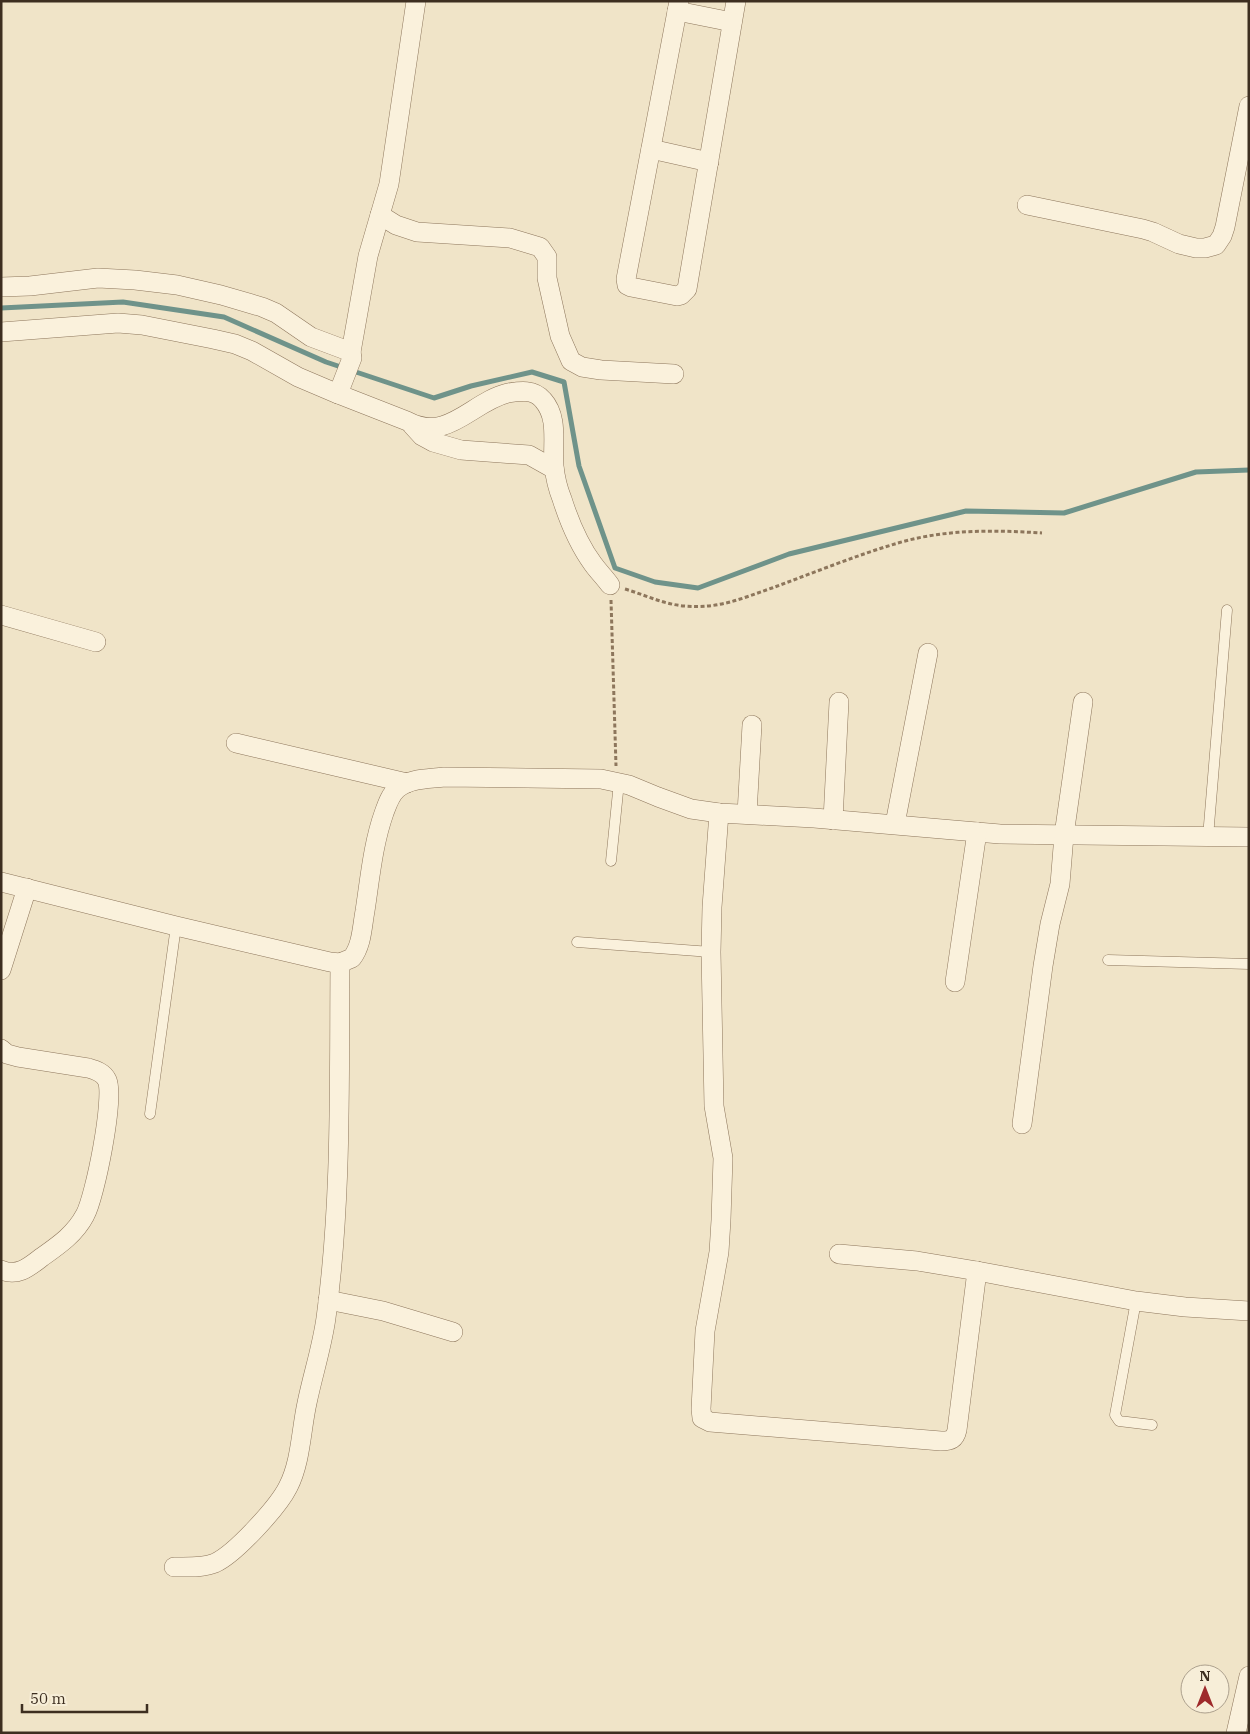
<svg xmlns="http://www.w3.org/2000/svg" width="1250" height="1734" font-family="'IBM Plex Serif',serif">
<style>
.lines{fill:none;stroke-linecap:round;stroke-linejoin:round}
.stream{stroke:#6f938a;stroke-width:5}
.service-casing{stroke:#8d765c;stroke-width:11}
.minor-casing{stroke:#8d765c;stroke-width:20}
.path{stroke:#8d765c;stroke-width:3;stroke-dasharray:4 2.5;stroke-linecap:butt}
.service{stroke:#faf1dc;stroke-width:10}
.minor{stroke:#faf1dc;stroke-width:19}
</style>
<rect width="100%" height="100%" fill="#f0e4c8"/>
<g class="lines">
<polyline class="stream" points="1,308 123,302 224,317 326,362 434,398 471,386 532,372 564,382 579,466 615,568 655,582 698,588 789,554 966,511 1064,513 1196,472 1249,470"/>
<g class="service-casing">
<g id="service">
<polyline points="1208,837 1227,610"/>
<polyline points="611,861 619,782"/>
<polyline points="577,942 711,952"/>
<polyline points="1108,960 1249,964"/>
<polyline points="150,1114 176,926"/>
<polyline points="1136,1301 1115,1415 1119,1421 1152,1425"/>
</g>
</g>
<g class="minor-casing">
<g id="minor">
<polyline points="679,1 626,279 627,285 631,287 677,296 681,295 687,289 736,1"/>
<polyline points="677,11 732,22"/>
<polyline points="651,149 709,162"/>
<polyline points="1027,205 1143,229 1153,232 1179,244 1196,248 1205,248 1216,245 1222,236 1225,227 1249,106"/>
<polyline points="380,215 396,225 417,232 510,238 540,247 547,257 547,278 560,336 571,361 582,367 601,370 674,374"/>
<polyline points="1,287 30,286 98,278 135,280 177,285 221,295 262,307 276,313 311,337 351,352 352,358 338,394"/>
<path d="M 1,332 L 118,323 L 142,325 L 213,339 L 235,344 L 252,351 L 298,377 L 338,394 L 407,421 C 448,443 471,402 508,393 C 520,391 534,389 543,400 C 559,418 552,443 554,466 C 555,476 558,489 562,499 C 569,521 579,545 593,564 C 598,571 605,578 610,585"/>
<polyline points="351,352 368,256 389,184 416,1"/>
<polyline points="412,425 422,436 433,442 461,450 529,455 554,469"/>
<polyline points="1,615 96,642"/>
<polyline points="236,743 407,783"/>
<path d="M 719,813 L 712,907 L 711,952 L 714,1106 L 723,1158 L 721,1220 L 719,1252 L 705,1331 L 701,1409 L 702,1418 L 710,1422 L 941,1441 C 951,1441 955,1439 957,1430 L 977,1271"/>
<polyline points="747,814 752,725"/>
<polyline points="833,820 839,702"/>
<polyline points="895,824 928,653"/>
<path d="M 1,882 L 176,926 L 330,962 L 340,963 L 352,958 C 362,945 362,927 365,911 C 370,878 373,844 384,813 C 387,805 390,795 397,789 C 409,778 429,779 444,777 L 601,779 L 629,785 L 658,797 L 691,809 L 719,813 L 814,818 L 1000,834 L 1249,837"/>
<polyline points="1,970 27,888"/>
<polyline points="955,982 977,832"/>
<path d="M 1,1049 L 7,1054 L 18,1057 L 88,1068 C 95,1070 103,1072 107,1080 C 115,1097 95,1197 85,1215 C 75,1234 59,1245 42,1257 C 29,1267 18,1277 1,1270"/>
<polyline points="1022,1124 1043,966 1050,924 1060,884 1064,835 1083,702"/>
<polyline points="839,1254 917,1261 977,1271 1136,1301 1185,1307 1249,1311"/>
<polyline points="328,1300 383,1311 453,1332"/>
<path d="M 174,1567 C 188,1567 203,1568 215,1563 C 235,1554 278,1507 288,1487 C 301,1462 301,1430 307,1403 C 313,1374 322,1347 326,1318 C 342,1200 339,1081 340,963"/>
<polyline points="1236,1733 1249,1676"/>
</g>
</g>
<g class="path">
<path d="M 625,589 C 645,595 663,604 684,606 C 719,609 740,599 772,588 C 813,573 857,555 898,543 C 945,529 994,530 1042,533"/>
<polyline points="611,600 616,766"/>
</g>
<use href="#service" class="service"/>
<use href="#minor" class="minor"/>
</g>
<rect width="1250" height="1734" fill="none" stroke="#3d2e20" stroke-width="5"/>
<g transform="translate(1205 1689)"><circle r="24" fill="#f7eed8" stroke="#ada18e"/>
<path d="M0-4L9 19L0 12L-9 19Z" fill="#9e2a2b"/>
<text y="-8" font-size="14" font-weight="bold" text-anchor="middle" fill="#3d2e20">N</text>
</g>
<path d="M22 1704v8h125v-8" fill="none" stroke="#3d2e20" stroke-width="2.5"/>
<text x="30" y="1704" font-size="15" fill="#3d2e20" stroke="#f7eed8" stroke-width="4" paint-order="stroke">50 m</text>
</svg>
